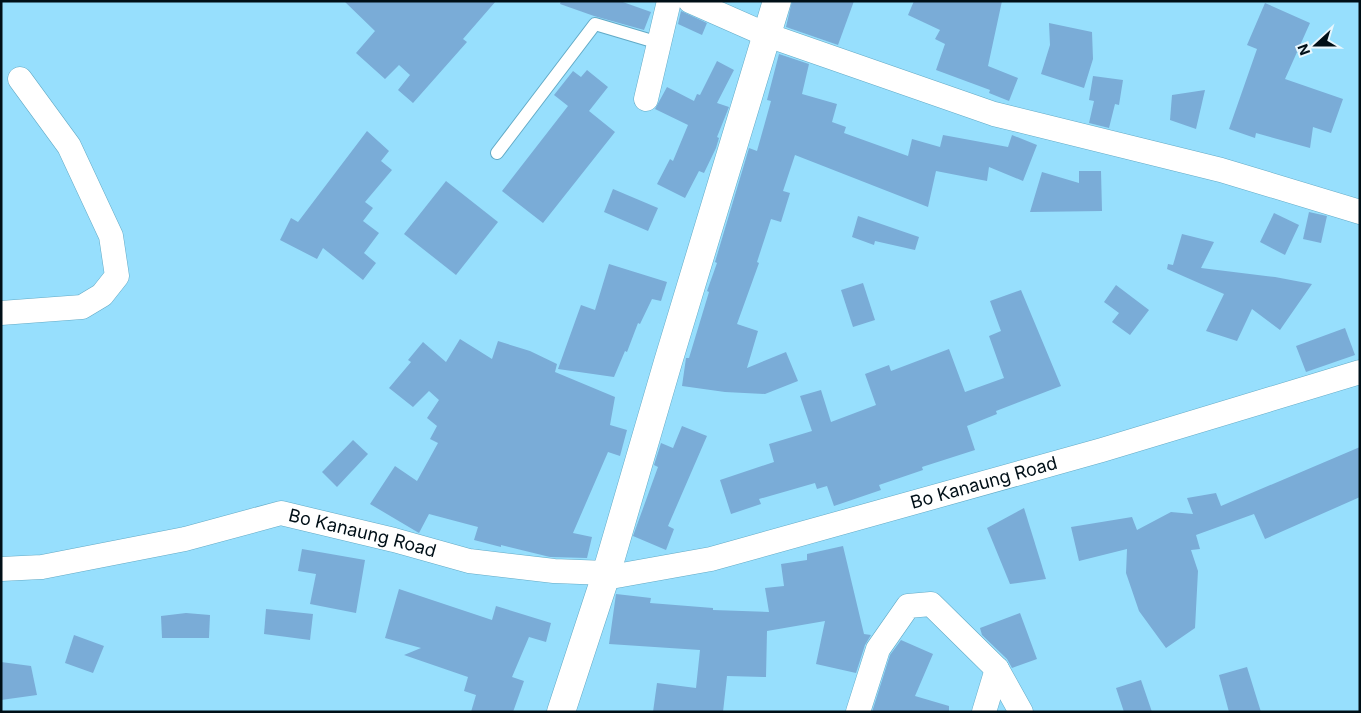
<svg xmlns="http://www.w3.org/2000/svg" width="1361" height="713" font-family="Inter,sans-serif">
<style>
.building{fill:#7aacd7}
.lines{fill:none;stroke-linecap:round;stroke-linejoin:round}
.service-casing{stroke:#62aac6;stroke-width:14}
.minor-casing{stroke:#62aac6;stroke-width:25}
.tertiary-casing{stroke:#62aac6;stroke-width:29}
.service{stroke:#fff;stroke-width:12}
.minor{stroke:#fff;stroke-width:24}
.tertiary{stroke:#fff;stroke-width:28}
.labels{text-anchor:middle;stroke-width:4.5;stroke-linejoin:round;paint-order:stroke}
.street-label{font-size:18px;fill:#000f17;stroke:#e9f7fd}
</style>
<rect width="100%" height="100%" fill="#97dffd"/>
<g class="building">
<polygon points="344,1 496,1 463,39 467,42 413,103 398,90 410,75 399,65 385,79 356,53 375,31"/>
<polygon points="561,1 620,1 651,12 644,30 594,16 560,4"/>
<polygon points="792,1 854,1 838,45 786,27"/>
<polygon points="914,1 1002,1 988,66 1018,78 1009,101 989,93 990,90 936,70 945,44 935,39 940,30 908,15"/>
<polygon points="1265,3 1310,23 1285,79 1343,99 1331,133 1313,127 1310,148 1256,133 1255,138 1229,129 1257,49 1247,45"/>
<polygon points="681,11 707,23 702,35 678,24"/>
<polygon points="1049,23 1092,32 1093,59 1084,88 1041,74 1050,45"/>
<polygon points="779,54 809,64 802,94 837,104 832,122 846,127 844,133 908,156 912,139 940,147 943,135 1008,147 1012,135 1037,145 1023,181 989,167 987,181 936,171 928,207 795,155 783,191 790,193 781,222 771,219 757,262 759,263 737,324 758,331 747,368 786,352 798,381 765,394 725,392 682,386 686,358 689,358 709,292 707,291 717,263 715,262 749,148 757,151 771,101 767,100"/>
<polygon points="717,61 734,70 717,103 729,107 717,137 719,138 716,148 704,173 699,171 685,198 657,184 670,159 673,161 688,125 655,109 667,87 694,101 697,94 700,95"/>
<polygon points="587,70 608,87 589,111 615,132 543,223 502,191 568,106 554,95 573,71 581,77"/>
<polygon points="1093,76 1123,80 1119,105 1115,104 1109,128 1089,123 1094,101 1089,100"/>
<polygon points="1205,90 1196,129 1170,120 1172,95"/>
<polygon points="367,131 389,151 381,161 392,170 365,202 373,208 363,221 379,233 364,253 376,263 363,280 323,248 317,259 280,240 291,218 298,222"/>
<polygon points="1079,171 1101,171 1102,211 1030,212 1042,172 1079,183"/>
<polygon points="446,181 498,222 456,275 404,234"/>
<polygon points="613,189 658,208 648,231 604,212"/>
<polygon points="1309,212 1327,216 1321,243 1303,239"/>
<polygon points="1274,213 1299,225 1285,255 1260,242"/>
<polygon points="858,216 919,237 915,250 875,241 874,245 852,237"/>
<polygon points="1182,234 1214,242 1201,268 1275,277 1312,284 1280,330 1252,309 1237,341 1206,331 1224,294 1167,269 1168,264 1173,265"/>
<polygon points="609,264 667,282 661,301 652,299 640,324 638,323 627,352 625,351 614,377 558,369 581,305 595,310"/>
<polygon points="863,283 875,320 853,327 841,290"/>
<polygon points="1116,285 1149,310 1130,335 1112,322 1119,313 1104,302"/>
<polygon points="1021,290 1061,386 996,411 997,414 967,426 975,450 922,467 923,470 879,485 881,490 834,506 827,486 817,489 815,483 759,499 761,504 731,514 720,480 774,462 769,444 812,431 800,396 821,390 831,422 876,405 865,374 889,365 891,371 949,349 965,392 1004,378 989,336 1001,331 990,301"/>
<polygon points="1345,328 1355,355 1306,372 1296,346"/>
<polygon points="460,339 492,359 498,341 530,351 557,364 555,372 615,397 610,425 627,430 620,456 608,452 573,533 592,537 587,558 550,557 501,545 501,547 474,540 478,527 429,514 419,533 370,504 395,466 417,481 438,443 430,439 437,426 427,418 439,400 429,391 413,407 389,388 411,362 408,360 423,342 446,362"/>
<polygon points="682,426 707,436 668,526 674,529 666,550 633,536 658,467 654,465 661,443 673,448"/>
<polygon points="353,440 368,454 337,487 322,472"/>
<polygon points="1360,447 1360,497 1265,539 1254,514 1196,535 1200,549 1191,550 1198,571 1195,628 1166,648 1139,611 1126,573 1127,549 1079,561 1071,527 1132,517 1137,530 1171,512 1193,514 1187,498 1216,493 1221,506"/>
<polygon points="1024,508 1046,579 1010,584 987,528"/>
<polygon points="843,546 864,634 871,635 865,645 856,673 816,664 825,621 767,631 766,677 727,676 723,712 653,712 657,683 696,688 700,650 609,644 616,594 651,598 650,603 713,608 713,610 769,612 765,588 784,586 781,564 807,560 807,554"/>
<polygon points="302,549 365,560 356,613 310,604 316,574 298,571"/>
<polygon points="399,589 492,620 496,606 551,623 546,642 529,637 512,677 524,681 513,712 471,712 476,695 464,691 468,677 404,655 421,648 385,638"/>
<polygon points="266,609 313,614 310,640 264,634"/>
<polygon points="186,613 210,615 209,638 162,638 161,616"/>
<polygon points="1020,613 1037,659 1012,668 1007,659 982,635 980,628"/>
<polygon points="74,635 104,646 93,673 65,663"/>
<polygon points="901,640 933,654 915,696 949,706 949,712 872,712 890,655"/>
<polygon points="1,662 31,666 37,695 1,700"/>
<polygon points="1247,667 1261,712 1229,712 1219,675"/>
<polygon points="1141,680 1152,712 1124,712 1116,688"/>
</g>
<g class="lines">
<g class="service-casing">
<polyline id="service" points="497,153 595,24 659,43"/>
</g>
<g class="minor-casing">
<g id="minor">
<polyline points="690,1 767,35 994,114 1221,170 1360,212"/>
<polyline points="646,99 669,1"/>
<polyline points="1,313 82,307 102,295 117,276 111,236 69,146 20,79"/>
<path id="s1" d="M 1,569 L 42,567 L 185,539 L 281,513 L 394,540 L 469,561 L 554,571 L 607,573"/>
<path id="s2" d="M 605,578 L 711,559 L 1102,450 L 1360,372"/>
<polyline points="858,712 878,649 908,606 931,604 997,669 1021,712"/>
<polyline points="984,712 997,669"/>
</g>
</g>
<g class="tertiary-casing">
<polyline id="tertiary" points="561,712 605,578 668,362 777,1"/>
</g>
<use href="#service" class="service"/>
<use href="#minor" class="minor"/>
<use href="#tertiary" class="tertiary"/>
</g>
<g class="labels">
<g class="street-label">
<text dy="6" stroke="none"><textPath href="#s2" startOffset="391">Bo Kanaung Road</textPath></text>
<text dy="6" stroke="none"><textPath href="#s1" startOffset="370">Bo Kanaung Road</textPath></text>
</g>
</g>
<rect width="1361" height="713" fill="none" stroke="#000f17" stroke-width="5"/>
<g transform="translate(1316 45) rotate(249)" stroke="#e9f7fd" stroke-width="4" paint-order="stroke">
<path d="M0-4L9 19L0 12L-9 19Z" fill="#000f17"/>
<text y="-8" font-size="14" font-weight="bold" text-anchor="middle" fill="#000f17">N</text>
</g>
</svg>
